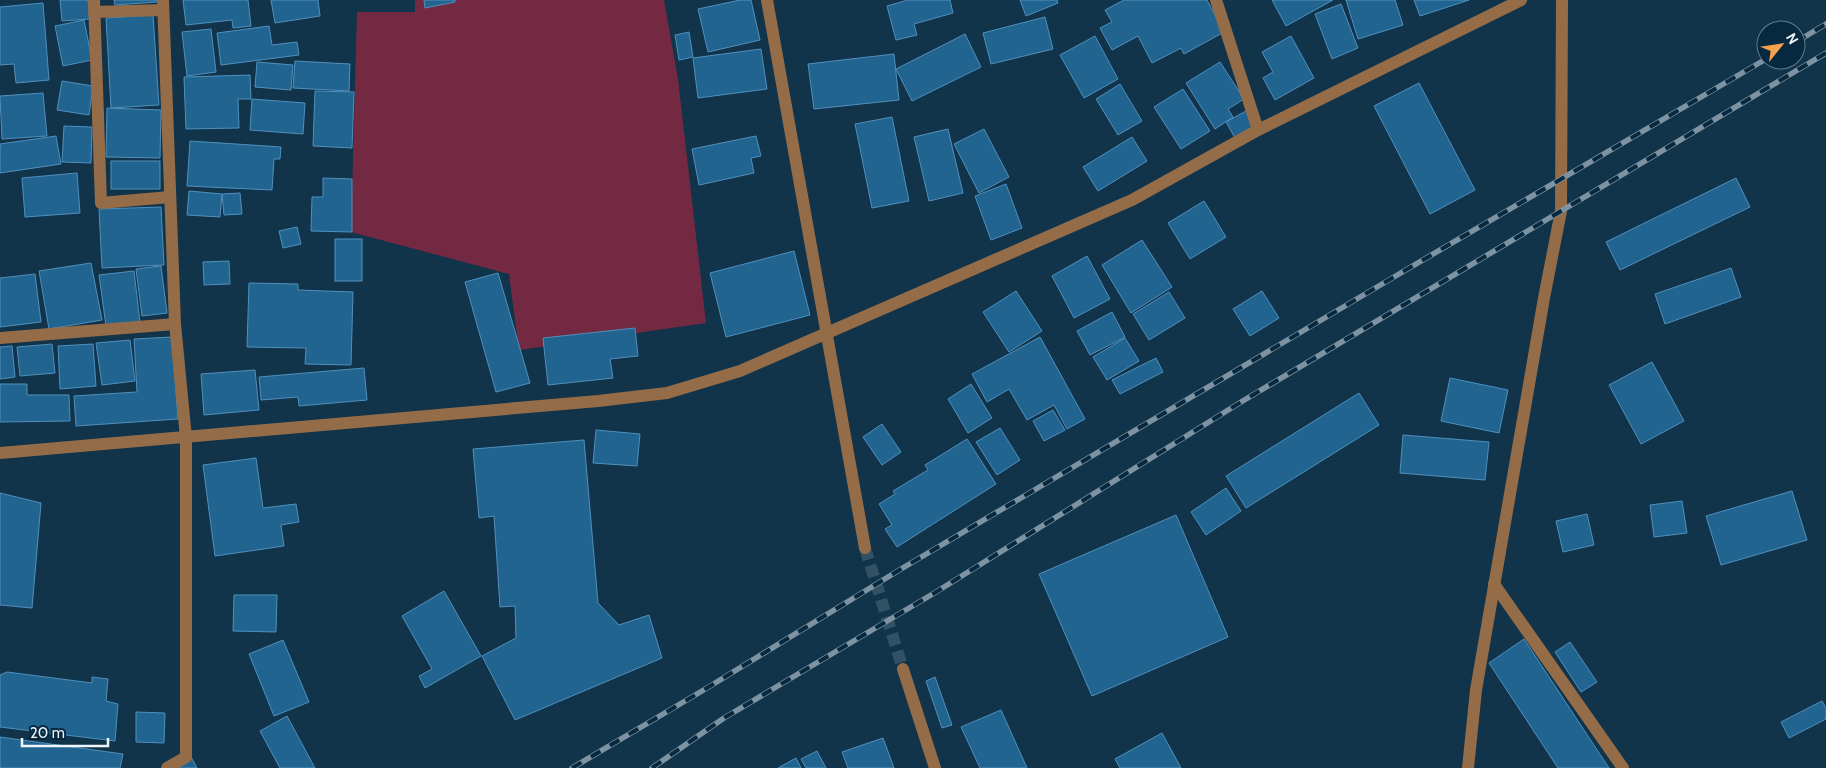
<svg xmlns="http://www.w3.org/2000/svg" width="1826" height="768" font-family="Cabin,sans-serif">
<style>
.green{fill:#742943}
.building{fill:#226490;stroke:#5090be}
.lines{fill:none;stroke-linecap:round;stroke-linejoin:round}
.minor-tunnel{stroke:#325165;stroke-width:12;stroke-dasharray:12 6;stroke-linecap:butt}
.minor{stroke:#946c48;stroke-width:12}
.rail-casing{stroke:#7e93a1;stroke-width:5.5}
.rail{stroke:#062940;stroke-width:4;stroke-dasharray:11;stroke-linecap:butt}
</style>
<rect width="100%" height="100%" fill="#11344b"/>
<polygon class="green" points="415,0 664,0 678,79 706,323 519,350 509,274 351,232 357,12 415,12"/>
<g class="building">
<polygon points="60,0 88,0 90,19 62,21"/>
<polygon points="114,0 157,0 157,2 115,5"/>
<polygon points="183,0 248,0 251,26 233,28 232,20 186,25"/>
<polygon points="271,0 318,0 320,16 275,23"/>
<polygon points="424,0 455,0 455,2 425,8"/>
<polygon points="740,0 751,0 760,40 708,52 698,9"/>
<polygon points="908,0 950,0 953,13 914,24 917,35 896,40 887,6"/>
<polygon points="1020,0 1057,0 1058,3 1026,16"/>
<polygon points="1124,0 1207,0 1224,32 1184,54 1181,48 1152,63 1138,36 1112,50 1100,28 1112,22 1105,10"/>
<polygon points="1272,0 1333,0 1286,26"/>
<polygon points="1346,0 1395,0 1403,25 1358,39"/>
<polygon points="1414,0 1469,0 1420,16"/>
<polygon points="43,3 49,80 16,83 14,64 0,65 0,7"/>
<polygon points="1341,4 1358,48 1332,59 1315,14"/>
<polygon points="153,15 159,105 111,108 106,18"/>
<polygon points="1045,17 1053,49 991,64 983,33"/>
<polygon points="84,20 92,60 63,66 55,26"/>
<polygon points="269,26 272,45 297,42 299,55 221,65 217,33"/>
<polygon points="211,29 216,72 187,76 182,32"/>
<polygon points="689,32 693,57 679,60 675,35"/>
<polygon points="965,34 981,67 912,101 896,69"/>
<polygon points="1095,36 1118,79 1084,98 1060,55"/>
<polygon points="1291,36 1314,78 1275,100 1263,78 1273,72 1262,52"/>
<polygon points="761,49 767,89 698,98 693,58"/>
<polygon points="894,54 899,100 814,109 808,64"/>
<polygon points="295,61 350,64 349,91 293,88"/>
<polygon points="257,62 293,65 291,90 255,87"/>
<polygon points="1220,62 1244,99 1228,109 1233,117 1215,129 1186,83"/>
<polygon points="250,75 251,99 238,99 239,128 186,129 184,77"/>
<polygon points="62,81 93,86 89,115 57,110"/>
<polygon points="1419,83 1475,190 1430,214 1374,106"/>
<polygon points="1120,84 1142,121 1118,135 1096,99"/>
<polygon points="1183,89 1210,131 1181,149 1154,107"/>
<polygon points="315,91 354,92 352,148 313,146"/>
<polygon points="43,93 47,136 2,139 0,96"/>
<polygon points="252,99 305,103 303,134 250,130"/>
<polygon points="107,108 161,110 160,158 106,157"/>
<polygon points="1246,111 1255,127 1235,138 1226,122"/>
<polygon points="892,117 909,201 872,208 855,124"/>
<polygon points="64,126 92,127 91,163 62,162"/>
<polygon points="948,129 963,193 929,201 914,137"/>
<polygon points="984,129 1009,177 979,193 954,144"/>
<polygon points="56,136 61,164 0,173 0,144"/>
<polygon points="756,136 761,156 751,158 754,173 699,185 692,149"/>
<polygon points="1132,137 1147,161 1098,191 1083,167"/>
<polygon points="190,141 281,147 280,159 274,159 272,190 187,186"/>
<rect x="111" y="161" width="49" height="28"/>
<polygon points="77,173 80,213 25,217 22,178"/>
<polygon points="323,178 352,179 352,232 311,231 312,197 323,197"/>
<polygon points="1736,178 1750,207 1620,270 1606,242"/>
<polygon points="1006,184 1022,228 991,240 975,196"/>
<polygon points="189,191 222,194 220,217 187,215"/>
<polygon points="240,193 242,214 224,215 222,194"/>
<polygon points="1204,201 1226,237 1190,259 1168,223"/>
<polygon points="161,207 164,265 102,268 99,209"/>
<polygon points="297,227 301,244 283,248 279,231"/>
<rect x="335" y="239" width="27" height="42"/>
<polygon points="1142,240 1172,287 1131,313 1102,265"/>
<polygon points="794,251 810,315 726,337 710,273"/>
<polygon points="1087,256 1110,299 1074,318 1052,276"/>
<polygon points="229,261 230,284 204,285 203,262"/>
<polygon points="91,263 102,320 49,329 39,271"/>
<polygon points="161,266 167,313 142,316 136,269"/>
<polygon points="1731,268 1741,297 1665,324 1655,294"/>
<polygon points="134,271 140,322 106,326 99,275"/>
<polygon points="498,273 530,383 496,392 465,282"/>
<polygon points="35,274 41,322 0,327 0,278"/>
<polygon points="249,283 298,284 298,290 353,292 351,365 305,364 306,348 247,347"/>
<polygon points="1016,291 1042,331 1009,352 983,312"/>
<polygon points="1262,291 1279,318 1250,336 1233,309"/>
<polygon points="1169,292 1185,318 1149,340 1133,314"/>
<polygon points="1112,312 1125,337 1090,355 1077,331"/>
<polygon points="635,328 638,356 610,359 613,378 548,385 543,338"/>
<polygon points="172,337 178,419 76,426 74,396 137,392 134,339"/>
<polygon points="1040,337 1085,419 1067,429 1054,405 1027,420 1009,389 987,402 972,374"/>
<polygon points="1125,338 1139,361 1107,380 1093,357"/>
<polygon points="130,340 135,381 102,385 96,343"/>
<polygon points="52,344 55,373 20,376 17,347"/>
<polygon points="93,344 96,386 60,389 58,346"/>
<polygon points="12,346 15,377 0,379 0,347"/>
<polygon points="1156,358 1163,372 1120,394 1112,380"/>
<polygon points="1652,362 1684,421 1641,444 1609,385"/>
<polygon points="364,368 367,400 299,406 298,397 261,400 259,377"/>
<polygon points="255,370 259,410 204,415 201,374"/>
<polygon points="1450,378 1508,390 1499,433 1441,421"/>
<polygon points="0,384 27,384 27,395 69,395 70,421 0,422"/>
<polygon points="971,384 992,418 968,433 948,399"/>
<polygon points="1359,393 1379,425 1246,508 1226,476"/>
<polygon points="1053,410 1065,430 1044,441 1033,421"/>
<polygon points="882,424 901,452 882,465 863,437"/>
<polygon points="1000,428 1020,460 997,475 976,442"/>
<polygon points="596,430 640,434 637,466 593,463"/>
<polygon points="1403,435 1489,442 1485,480 1400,473"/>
<polygon points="967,439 996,484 897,547 885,529 892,525 879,504 895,494 893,491 928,470 925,465"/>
<polygon points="584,440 598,603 619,625 649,615 662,658 515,720 482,656 516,638 515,606 500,607 494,516 479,518 473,449"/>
<polygon points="256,458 263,508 296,504 299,522 281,525 284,546 215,556 203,465"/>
<polygon points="1226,488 1241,511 1206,535 1191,512"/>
<polygon points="1792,491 1807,540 1721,565 1706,516"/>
<polygon points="0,493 41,503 32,608 0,605"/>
<polygon points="1682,501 1687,533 1654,537 1650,505"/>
<polygon points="1587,514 1594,545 1563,552 1556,521"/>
<polygon points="1176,515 1228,637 1092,696 1039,574"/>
<polygon points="444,591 481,656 425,688 419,676 432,669 402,616"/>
<polygon points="234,595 277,595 276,632 233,631"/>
<polygon points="1524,639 1609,768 1558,768 1489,663"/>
<polygon points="283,640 309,702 274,716 249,654"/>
<polygon points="1570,642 1597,682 1581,692 1555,652"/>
<polygon points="7,672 92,683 92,677 108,679 106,701 118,704 115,741 0,727 0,675"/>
<polygon points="935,677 952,725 942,728 926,681"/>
<polygon points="1822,701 1826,708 1826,719 1789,738 1781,722"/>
<polygon points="1001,710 1027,768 980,768 961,727"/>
<polygon points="136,712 165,713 164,743 136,742"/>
<polygon points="287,716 315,768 280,768 260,731"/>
<polygon points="1162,733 1181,768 1120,768 1115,759"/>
<polygon points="0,737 123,754 120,768 0,768"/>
<polygon points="883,738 894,768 848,768 842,752"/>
<polygon points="817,751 826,768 806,768 801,759"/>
<polygon points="191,757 197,768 173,768"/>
<polygon points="796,758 801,768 778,768"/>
</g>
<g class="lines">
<polyline class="minor-tunnel" points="865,548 903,669"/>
<g class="minor">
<polyline points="94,0 101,203 170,197"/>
<polyline points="163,0 175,324 186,438 186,757 167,768"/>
<polyline points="767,0 865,548"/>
<polyline points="1216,0 1258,130"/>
<polyline points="94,12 163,10"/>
<polyline points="0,338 175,324"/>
<polyline points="0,453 598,401 667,393 740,371 1132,200 1258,130 1521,0"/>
<polyline points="1494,584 1623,768"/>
<polyline points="903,669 935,768"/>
<polyline points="1468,768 1476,690 1544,298 1561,211 1562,0"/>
</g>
<g class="rail-casing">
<g id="rail">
<polyline points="1796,42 1826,24"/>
<polyline points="572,768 707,688 901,569 1399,274 1766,59"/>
<polyline points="652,768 724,718 936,592 1241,402 1826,53"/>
</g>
</g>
<use href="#rail" class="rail"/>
</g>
<g transform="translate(1781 45) rotate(60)"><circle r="24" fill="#062940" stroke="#637b8a"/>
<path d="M0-4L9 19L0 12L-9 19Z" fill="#f8a04b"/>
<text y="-8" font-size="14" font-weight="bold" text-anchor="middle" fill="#eff5fa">N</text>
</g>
<path d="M22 738v8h86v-8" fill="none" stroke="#eff5fa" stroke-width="2.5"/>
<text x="30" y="738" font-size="15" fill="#eff5fa" stroke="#062940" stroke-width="4" paint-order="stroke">20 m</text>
</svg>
